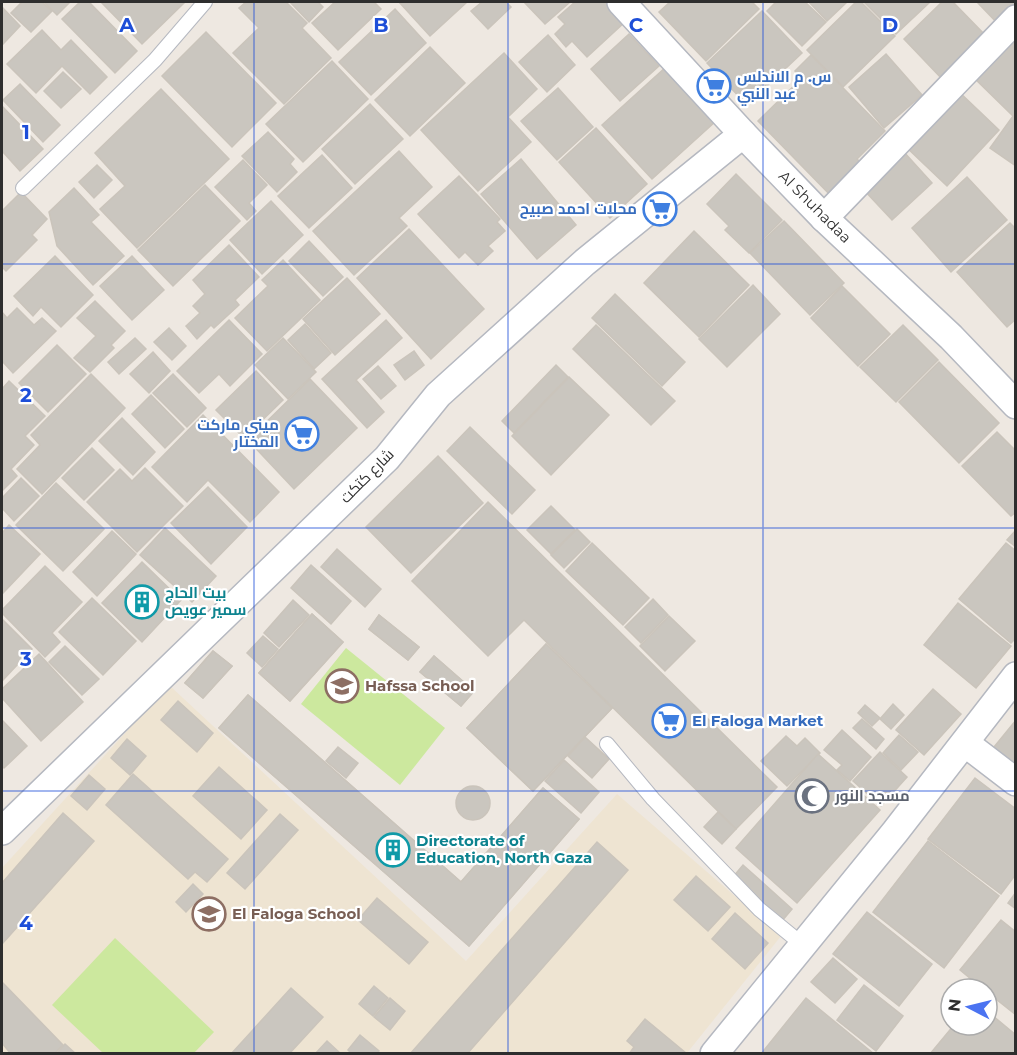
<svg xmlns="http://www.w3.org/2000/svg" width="1017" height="1055" font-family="Montserrat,Cairo,sans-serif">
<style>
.education{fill:#eee4d2}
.pitch{fill:#cce89e}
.building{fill:#cac6bf;stroke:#cac4bb;stroke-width:1.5}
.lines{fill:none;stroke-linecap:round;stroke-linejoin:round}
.service-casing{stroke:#b5b8c0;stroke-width:16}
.minor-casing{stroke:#b5b8c0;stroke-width:30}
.service{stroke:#fff;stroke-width:14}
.minor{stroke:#fff;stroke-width:27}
.grid{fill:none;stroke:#1d4ed8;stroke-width:1.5;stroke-opacity:0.55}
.labels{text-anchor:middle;stroke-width:4.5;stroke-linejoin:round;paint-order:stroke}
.shop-label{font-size:15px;font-weight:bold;fill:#366cbe;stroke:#fff;text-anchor:start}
.street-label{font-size:15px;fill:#2e2e2e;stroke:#fff}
.culture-label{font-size:15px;font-weight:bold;fill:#0d838f;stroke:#fff;text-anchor:start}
.education-label{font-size:15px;font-weight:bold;fill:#785e54;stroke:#fff;text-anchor:start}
.worship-label{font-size:15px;font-weight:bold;fill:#5b616d;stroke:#fff;text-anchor:start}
.grid-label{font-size:20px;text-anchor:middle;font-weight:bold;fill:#1d4ed8;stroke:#fff;stroke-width:4.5;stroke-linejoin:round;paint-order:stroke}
</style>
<rect width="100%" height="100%" fill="#eee8e1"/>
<polygon class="education" points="169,685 466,961 617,794 781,936 687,1053 2,1053 2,868"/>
<g class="pitch">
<polygon points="346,648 445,728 400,785 301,704"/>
<polygon points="115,938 214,1032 194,1053 103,1053 52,1005"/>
</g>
<g class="building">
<polygon points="22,2 42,2 52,11 31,32 11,13"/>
<polygon points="44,2 70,2 57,15"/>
<polygon points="80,2 89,2 137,51 115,73 62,19"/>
<polygon points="101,2 185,2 142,44"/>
<polygon points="246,2 286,2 307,23 302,28 331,58 284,104 233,53 259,28 239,8"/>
<polygon points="290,2 318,2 323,7 309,22"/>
<polygon points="335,2 374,2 381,9 338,50 312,23"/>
<polygon points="399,2 467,2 430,36"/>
<polygon points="482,2 506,2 511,7 488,29 471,11"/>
<polygon points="524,2 570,2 545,24"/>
<polygon points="575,2 607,2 626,21 587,57 572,41 566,47 555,34 565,24 558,17"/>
<polygon points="670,2 752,2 759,9 706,61 659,12"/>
<polygon points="776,2 805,2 826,22 802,46 767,11"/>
<polygon points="809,2 847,2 827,21"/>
<polygon points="856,2 861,2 895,36 843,87 807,50"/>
<polygon points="864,2 930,2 896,34"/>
<polygon points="942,2 953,2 987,37 943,80 904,39"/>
<polygon points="977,2 1016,2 1016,13 1001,27"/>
<polygon points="2,7 20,26 2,45"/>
<polygon points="395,9 426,43 371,95 339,62"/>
<polygon points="762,11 802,53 747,105 707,63"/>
<polygon points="1016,27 1016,117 1015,118 969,73"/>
<polygon points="42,30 61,50 71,40 107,77 90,94 62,66 36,93 7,64"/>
<polygon points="206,32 276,103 232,147 162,76"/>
<polygon points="629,34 659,66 620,101 591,69"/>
<polygon points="548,35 575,65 547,92 519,62"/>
<polygon points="430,47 465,83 410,136 375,100"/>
<polygon points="504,53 537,89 508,117 531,142 478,191 421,130"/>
<polygon points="886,54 922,95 884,128 849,87"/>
<polygon points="811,55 885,131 857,159 867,169 835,200 758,121 802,78 795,71"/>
<polygon points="332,61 368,99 303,162 266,124"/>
<polygon points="667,66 716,121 652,179 602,125"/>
<polygon points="63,72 81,89 61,108 44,91"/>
<polygon points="20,84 60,125 43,142 3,100"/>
<polygon points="558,88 593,127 557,160 521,121"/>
<polygon points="161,89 229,159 137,248 100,209 125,186 95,153"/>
<polygon points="956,89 999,130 947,186 904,145"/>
<polygon points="370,104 403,139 355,184 322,149"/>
<polygon points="2,106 43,149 20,171 2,151"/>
<polygon points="1013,116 1016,118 1016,166 990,148"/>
<polygon points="596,128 647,184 610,218 559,162"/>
<polygon points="268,132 294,159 290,164 297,172 277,192 242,156"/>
<polygon points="399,151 432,187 399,218 407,226 354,275 313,231"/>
<polygon points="903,151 932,183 892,220 863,189"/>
<polygon points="322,155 352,188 309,228 278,196"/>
<polygon points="521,159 576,225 537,259 481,194"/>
<polygon points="243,160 267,185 249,203 256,211 247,220 215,187"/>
<polygon points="97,165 112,180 94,198 79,182"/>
<polygon points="736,174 782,220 749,253 725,230 729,226 707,204"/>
<polygon points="459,176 500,219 497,222 505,231 488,246 493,251 478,265 465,252 459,258 418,214"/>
<polygon points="967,177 1007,220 951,272 912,228"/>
<polygon points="205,185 240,221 173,286 138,250"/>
<polygon points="74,188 99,215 91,222 124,256 93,285 57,246 49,212"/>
<polygon points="21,192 47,219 32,235 37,240 6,271 2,267 2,211"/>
<polygon points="271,201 303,235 262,274 230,240"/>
<polygon points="784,221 844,283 810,315 750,253"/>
<polygon points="1010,223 1016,229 1016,319 1007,327 957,272"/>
<polygon points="409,229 484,309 431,359 357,278"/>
<polygon points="694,231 749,285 699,337 644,283"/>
<polygon points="309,241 343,277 323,296 289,261"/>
<polygon points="229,245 259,277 235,300 239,305 214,328 211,325 197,339 186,326 200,313 193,306 205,294 193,280"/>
<polygon points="55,256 93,295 61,327 41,307 33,316 14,296"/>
<polygon points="132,256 164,290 132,320 100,286"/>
<polygon points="283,260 320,300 267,351 235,318 268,286 262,280"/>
<polygon points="347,278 380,314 335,355 303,319"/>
<polygon points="753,285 780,314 727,367 699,339"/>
<polygon points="842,286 890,334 858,366 811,318"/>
<polygon points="615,294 685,362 662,386 592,318"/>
<polygon points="95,301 125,331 111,345 114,348 90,372 74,358 96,336 77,318"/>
<polygon points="17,308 34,325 42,318 56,331 13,373 2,361 2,312 7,318"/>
<polygon points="229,320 262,354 230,386 219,374 199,393 177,371"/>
<polygon points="386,320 402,338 356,380 384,412 367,428 322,379"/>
<polygon points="305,324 331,353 314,369 288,340"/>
<polygon points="596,325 675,401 651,425 573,349"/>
<polygon points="903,325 938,360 896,402 860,367"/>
<polygon points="169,328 186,346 172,360 154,342"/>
<polygon points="135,338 146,349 119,374 108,362"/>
<polygon points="283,338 316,372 288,399 255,365"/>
<polygon points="57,345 86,374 48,412 19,383"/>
<polygon points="414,351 424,365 405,380 394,365"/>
<polygon points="153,352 170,371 149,393 130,374"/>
<polygon points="939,362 999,423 959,463 899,402"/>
<polygon points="556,365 568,377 514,433 502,421"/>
<polygon points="378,366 396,386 381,399 363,379"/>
<polygon points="256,371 283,400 244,438 216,410"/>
<polygon points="91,374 125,408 42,494 17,469 40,445 31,435"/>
<polygon points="173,374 206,408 187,427 153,393"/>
<polygon points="569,377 609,415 551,475 512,436"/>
<polygon points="310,379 357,428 294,489 248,440"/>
<polygon points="9,381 45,416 25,436 34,445 11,469 17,476 2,491 2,389"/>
<polygon points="151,395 184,429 165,448 132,414"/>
<polygon points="203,415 279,492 250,522 208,480 187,502 152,467"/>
<polygon points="122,418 155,452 133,475 99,441"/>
<polygon points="470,427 535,490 512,514 447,451"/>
<polygon points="997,432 1016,451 1016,512 1011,516 962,466"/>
<polygon points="92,448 114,470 84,500 62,478"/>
<polygon points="438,456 483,503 411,573 366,527"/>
<polygon points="145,468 183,506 137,552 87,502 120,469 132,481"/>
<polygon points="21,478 39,496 14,521 2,508 2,498"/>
<polygon points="56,483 104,529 63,571 16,525"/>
<polygon points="208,487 247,527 211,564 171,523"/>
<polygon points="488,502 777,787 736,829 524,620 488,656 412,581"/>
<polygon points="551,506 575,530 551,554 527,530"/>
<polygon points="9,525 40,554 2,594 2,533"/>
<polygon points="165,528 216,576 192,602 140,555"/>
<polygon points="577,529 590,542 564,568 551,555"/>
<polygon points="1016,530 1016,547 1007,540"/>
<polygon points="112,531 136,554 97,596 73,572"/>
<polygon points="592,543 649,598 623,625 566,571"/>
<polygon points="1006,543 1016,551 1016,638 1011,643 959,599"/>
<polygon points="337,549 381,589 365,607 321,567"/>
<polygon points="142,562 181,600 142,642 102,603"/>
<polygon points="311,565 351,601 331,624 291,588"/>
<polygon points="45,566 82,602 52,633 60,642 45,657 2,613 2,610"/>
<polygon points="92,598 136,641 103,675 59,632"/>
<polygon points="653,599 668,615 641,643 625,627"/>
<polygon points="293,600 309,615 279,647 264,633"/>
<polygon points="958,603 1011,646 976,688 924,645"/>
<polygon points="312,614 343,642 290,701 259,673"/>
<polygon points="312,614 343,642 290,701 259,673"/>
<polygon points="379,615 419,647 408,660 369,629"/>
<polygon points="379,615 419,647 408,660 369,629"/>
<polygon points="669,616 695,641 665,671 640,646"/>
<polygon points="2,619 32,649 2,681"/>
<polygon points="263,636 278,649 262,667 247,653"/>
<polygon points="546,644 612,708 533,791 467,728"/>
<polygon points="546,644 612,708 533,791 467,728"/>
<polygon points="65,646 99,679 82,695 49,662"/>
<polygon points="213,651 232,666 203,698 185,683"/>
<polygon points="213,651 232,666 203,698 185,683"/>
<polygon points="39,654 83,702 41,741 2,698 2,689"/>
<polygon points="434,656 474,691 461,706 420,672"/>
<polygon points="434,656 474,691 461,706 420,672"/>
<polygon points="933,689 961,714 924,755 896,730"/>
<polygon points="248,695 461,882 543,788 579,819 469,946 219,728"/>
<polygon points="248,695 461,882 543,788 579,819 469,946 219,728"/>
<polygon points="178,701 213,733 197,752 161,720"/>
<polygon points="893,704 904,715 891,729 880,719"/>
<polygon points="865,705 880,718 872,726 858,713"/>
<polygon points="862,719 884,739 876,749 853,728"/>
<polygon points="2,720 27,746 4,768 2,766"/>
<polygon points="1016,720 1016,773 990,752"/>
<polygon points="842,730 871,757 850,781 837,770 842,765 824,750"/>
<polygon points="899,735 918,752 901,770 883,753"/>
<polygon points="786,736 797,746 805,738 820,753 787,786 761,761"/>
<polygon points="585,737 609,759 592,778 568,756"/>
<polygon points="127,739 146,756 130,775 111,758"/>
<polygon points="338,747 358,763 346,778 326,761"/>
<polygon points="880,752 907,777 881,806 853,781"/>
<polygon points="818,754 880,810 797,903 736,848"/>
<polygon points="564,760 599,792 581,813 545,781"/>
<polygon points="219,767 267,810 241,839 193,796"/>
<polygon points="133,774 228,859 207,882 195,872 188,879 106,805"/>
<polygon points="89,775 105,789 87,810 71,796"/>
<polygon points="975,778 1016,809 1016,874 1001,894 928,839"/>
<circle cx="473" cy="803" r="17"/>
<polygon points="718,812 736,829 722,844 704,827"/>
<polygon points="63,813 94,841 2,944 2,883"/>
<polygon points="280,814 298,830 245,889 227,873"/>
<polygon points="928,841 999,896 944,968 873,912"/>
<polygon points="597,842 628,870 467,1054 410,1054"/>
<polygon points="743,865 792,909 782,921 733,877"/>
<polygon points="696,876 730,907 708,931 674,900"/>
<polygon points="193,884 203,894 186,912 176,902"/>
<polygon points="1016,892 1016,909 1008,903"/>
<polygon points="377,898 428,942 409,964 358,920"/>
<polygon points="867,912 932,964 899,1006 833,954"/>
<polygon points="735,913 768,943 745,969 712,939"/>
<polygon points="1001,920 1016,932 1016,1015 987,992 987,989 983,989 960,970"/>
<polygon points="833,958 857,979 835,1003 811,982"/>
<polygon points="2,982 63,1045 54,1054 11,1054 2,1043"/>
<polygon points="864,985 903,1016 876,1051 837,1020"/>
<polygon points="374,986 388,998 373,1016 359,1004"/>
<polygon points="291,988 323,1017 289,1054 231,1054"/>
<polygon points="390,998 405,1011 390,1030 374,1017"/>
<polygon points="806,998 874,1054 761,1054"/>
<polygon points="987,1011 1016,1035 1016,1054 930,1054 954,1025 987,1025"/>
<polygon points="645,1019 686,1053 685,1054 629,1054 634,1047 627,1041"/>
<polygon points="360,1035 379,1051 377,1054 352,1054 348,1050"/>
<polygon points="327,1041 341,1054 315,1054"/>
<polygon points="65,1044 76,1054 56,1054"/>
</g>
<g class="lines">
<g class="service-casing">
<g id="service">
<polyline points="23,188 155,60 205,2"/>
<polyline points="607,744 653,799 759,909 803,945"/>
</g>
</g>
<g class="minor-casing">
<g id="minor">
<polyline points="621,2 743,134 824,218 951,337 1016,405"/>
<polyline points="824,218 1016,19"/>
<polyline points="965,743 1016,782"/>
<polyline points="2,831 387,458 438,395 585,262 743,134"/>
<polyline points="714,1054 895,832 1016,676"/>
</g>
</g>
<use href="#service" class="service"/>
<use href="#minor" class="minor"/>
</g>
<path class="grid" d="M 254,2 L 254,1054M 508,2 L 508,1054M 763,2 L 763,1054M 2,264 L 1016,264M 2,528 L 1016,528M 2,791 L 1016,791"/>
<defs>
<g id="supermarket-ring" transform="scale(1.725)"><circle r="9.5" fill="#fff" stroke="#3f7fe0" stroke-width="1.5"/><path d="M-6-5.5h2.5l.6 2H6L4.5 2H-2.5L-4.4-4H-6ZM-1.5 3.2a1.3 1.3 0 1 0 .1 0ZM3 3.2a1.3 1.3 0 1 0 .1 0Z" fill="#3f7fe0"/></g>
<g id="building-ring" transform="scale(1.725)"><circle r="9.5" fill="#fff" stroke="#0f9aa8" stroke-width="1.5"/><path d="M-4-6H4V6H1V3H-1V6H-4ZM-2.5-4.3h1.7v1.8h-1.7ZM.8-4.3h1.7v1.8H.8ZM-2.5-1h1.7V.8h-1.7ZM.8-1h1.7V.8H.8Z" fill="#0f9aa8"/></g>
<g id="school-ring" transform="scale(1.725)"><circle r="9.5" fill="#fff" stroke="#8d6e63" stroke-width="1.5"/><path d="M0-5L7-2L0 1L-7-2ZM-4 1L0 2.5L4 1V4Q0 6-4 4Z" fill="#8d6e63"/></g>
<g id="mosque-ring" transform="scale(1.725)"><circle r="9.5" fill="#fff" stroke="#6b7280" stroke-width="1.5"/><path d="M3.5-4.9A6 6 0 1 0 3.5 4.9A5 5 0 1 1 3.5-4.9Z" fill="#6b7280"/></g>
</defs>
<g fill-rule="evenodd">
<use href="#supermarket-ring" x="714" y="86"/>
<use href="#supermarket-ring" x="660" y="209"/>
<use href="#supermarket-ring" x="302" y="434"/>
<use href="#building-ring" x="142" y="602"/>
<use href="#school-ring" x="342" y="686"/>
<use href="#supermarket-ring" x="669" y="721"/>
<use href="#mosque-ring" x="812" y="796"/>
<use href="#building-ring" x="393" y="850"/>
<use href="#school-ring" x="209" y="914"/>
</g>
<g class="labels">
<g class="shop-label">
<text x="737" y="82">س. م الاندلس<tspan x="737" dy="17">عبد النبي</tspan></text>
<text x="637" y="214" text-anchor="end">محلات احمد صبيح</text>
<text x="279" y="430" text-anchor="end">ميني ماركت<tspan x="279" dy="17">المختار</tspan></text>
<text x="692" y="726">El Faloga Market</text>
</g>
<g class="street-label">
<text transform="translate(815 207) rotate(45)" y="5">Al Shuhadaa</text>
<text transform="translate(367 476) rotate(-45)" y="5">شارع كتكت</text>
</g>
<g class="culture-label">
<text x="165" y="598">بيت الحاج<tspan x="165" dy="17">سمير عويص</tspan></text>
<text x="416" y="846">Directorate of<tspan x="416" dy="17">Education, North Gaza</tspan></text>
</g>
<g class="education-label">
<text x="365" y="691">Hafssa School</text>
<text x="232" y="919">El Faloga School</text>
</g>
<g class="worship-label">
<text x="835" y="801">مسجد النور</text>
</g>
</g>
<g class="grid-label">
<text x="127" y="32">A</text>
<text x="381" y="32">B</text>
<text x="636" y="32">C</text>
<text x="890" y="32">D</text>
<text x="26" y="139">1</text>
<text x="26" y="402">2</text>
<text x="26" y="666">3</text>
<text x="26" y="930">4</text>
</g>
<rect width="1017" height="1055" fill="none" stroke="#2e2e2e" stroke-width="6"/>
<g transform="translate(969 1007) rotate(277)"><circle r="28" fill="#ffffff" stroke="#ababab" stroke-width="1.5"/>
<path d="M0-4.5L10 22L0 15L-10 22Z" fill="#4b73f1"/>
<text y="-9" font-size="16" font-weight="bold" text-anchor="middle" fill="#2e2e2e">N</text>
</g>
</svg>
